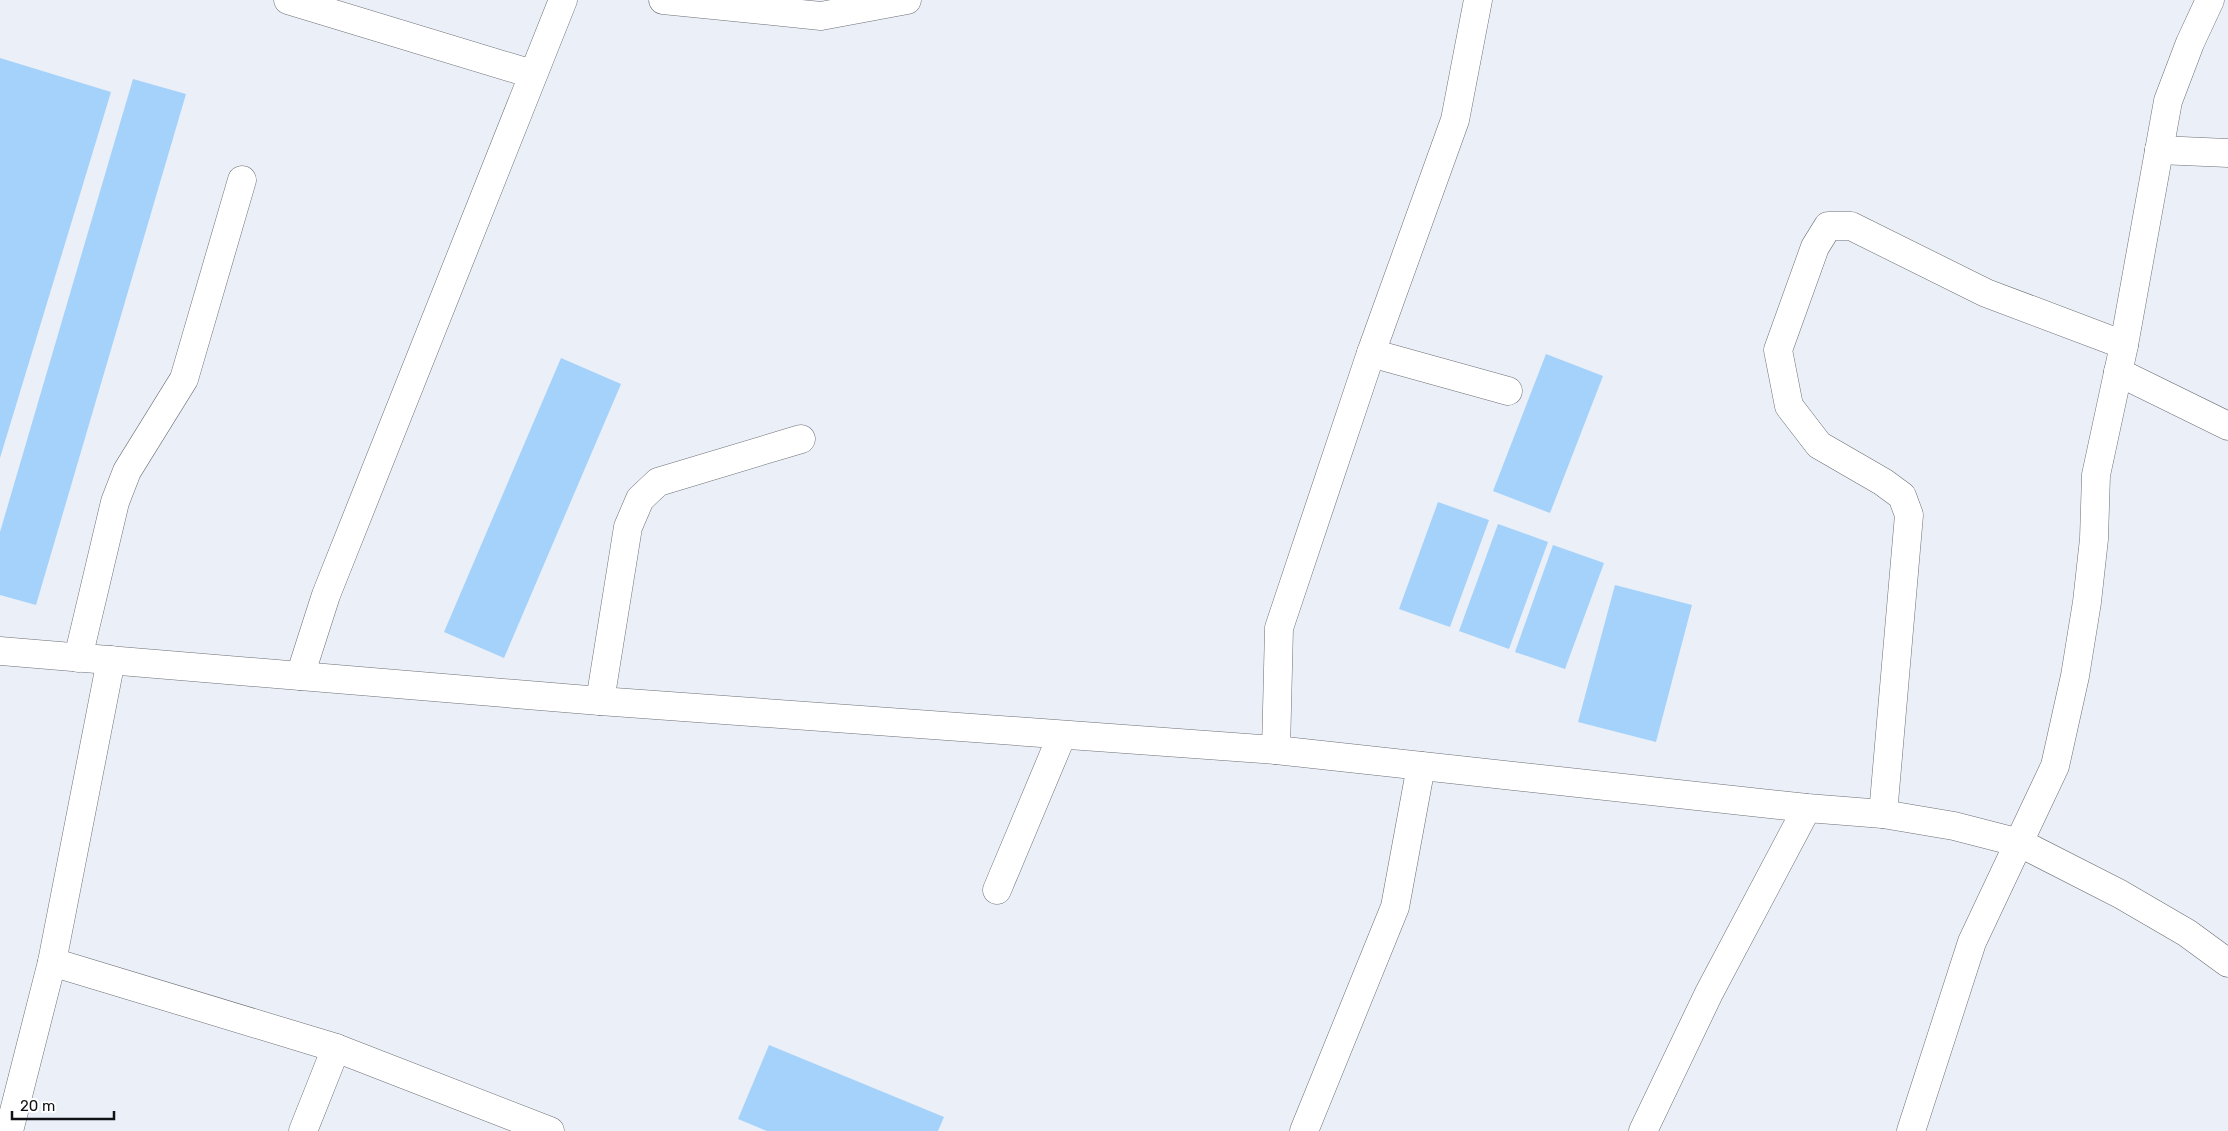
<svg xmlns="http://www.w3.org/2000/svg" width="2228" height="1131" font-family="Rubik,sans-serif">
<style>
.building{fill:#a4d2fb}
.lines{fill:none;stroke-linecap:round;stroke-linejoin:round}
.minor-casing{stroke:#6c6f76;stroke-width:29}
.minor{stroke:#fff;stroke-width:28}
</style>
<rect width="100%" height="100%" fill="#ebeff7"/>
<g class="building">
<polygon points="0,58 111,92 0,458"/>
<polygon points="133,79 186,94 36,605 0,595 0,532"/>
<polygon points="1546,354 1603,376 1550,513 1493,491"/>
<polygon points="561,358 621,384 504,658 444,632"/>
<polygon points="1438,502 1489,520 1450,627 1399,609"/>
<polygon points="1498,524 1548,542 1509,649 1459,631"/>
<polygon points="1553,545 1604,563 1565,669 1515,652"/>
<polygon points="1615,585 1692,605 1656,742 1578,722"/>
<polygon points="769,1045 944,1117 938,1131 767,1131 738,1119"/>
</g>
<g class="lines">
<g class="minor-casing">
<g id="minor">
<polyline points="288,0 532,74"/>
<polyline points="663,0 821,16 907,0"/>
<polyline points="2159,150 2228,153"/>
<polyline points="1371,353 1508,391"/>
<polyline points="2118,372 2228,426"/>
<polyline points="0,651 600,701 1276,750 1807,808 1883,814 1954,826 2020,843 2120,894 2187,933 2228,963"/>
<polyline points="78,658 115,502 127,471 184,379 242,180"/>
<polyline points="300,676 326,595 563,0"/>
<polyline points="600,701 628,527 640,499 658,482 801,439"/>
<polyline points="1276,750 1279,628 1371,353 1455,120 1478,0"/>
<polyline points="1883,814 1909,515 1902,496 1883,482 1819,445 1789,406 1778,350 1815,247 1828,226 1851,226 1986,293 2124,345"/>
<polyline points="997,890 1062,735"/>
<polyline points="52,962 336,1048 550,1131"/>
<polyline points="9,1131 52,962 111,660"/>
<polyline points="303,1131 336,1048"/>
<polyline points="1304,1131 1395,907 1421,766"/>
<polyline points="1643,1131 1709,993 1807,808"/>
<polyline points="1911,1131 1972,942 2055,766 2075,676 2087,602 2094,539 2096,475 2124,345 2168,101 2190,43 2210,0"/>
</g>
</g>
<use href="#minor" class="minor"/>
</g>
<path d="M12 1111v8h102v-8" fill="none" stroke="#111215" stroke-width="2.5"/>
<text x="20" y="1111" font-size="15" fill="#111215" stroke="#ffffff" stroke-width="4" paint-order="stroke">20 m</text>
</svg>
